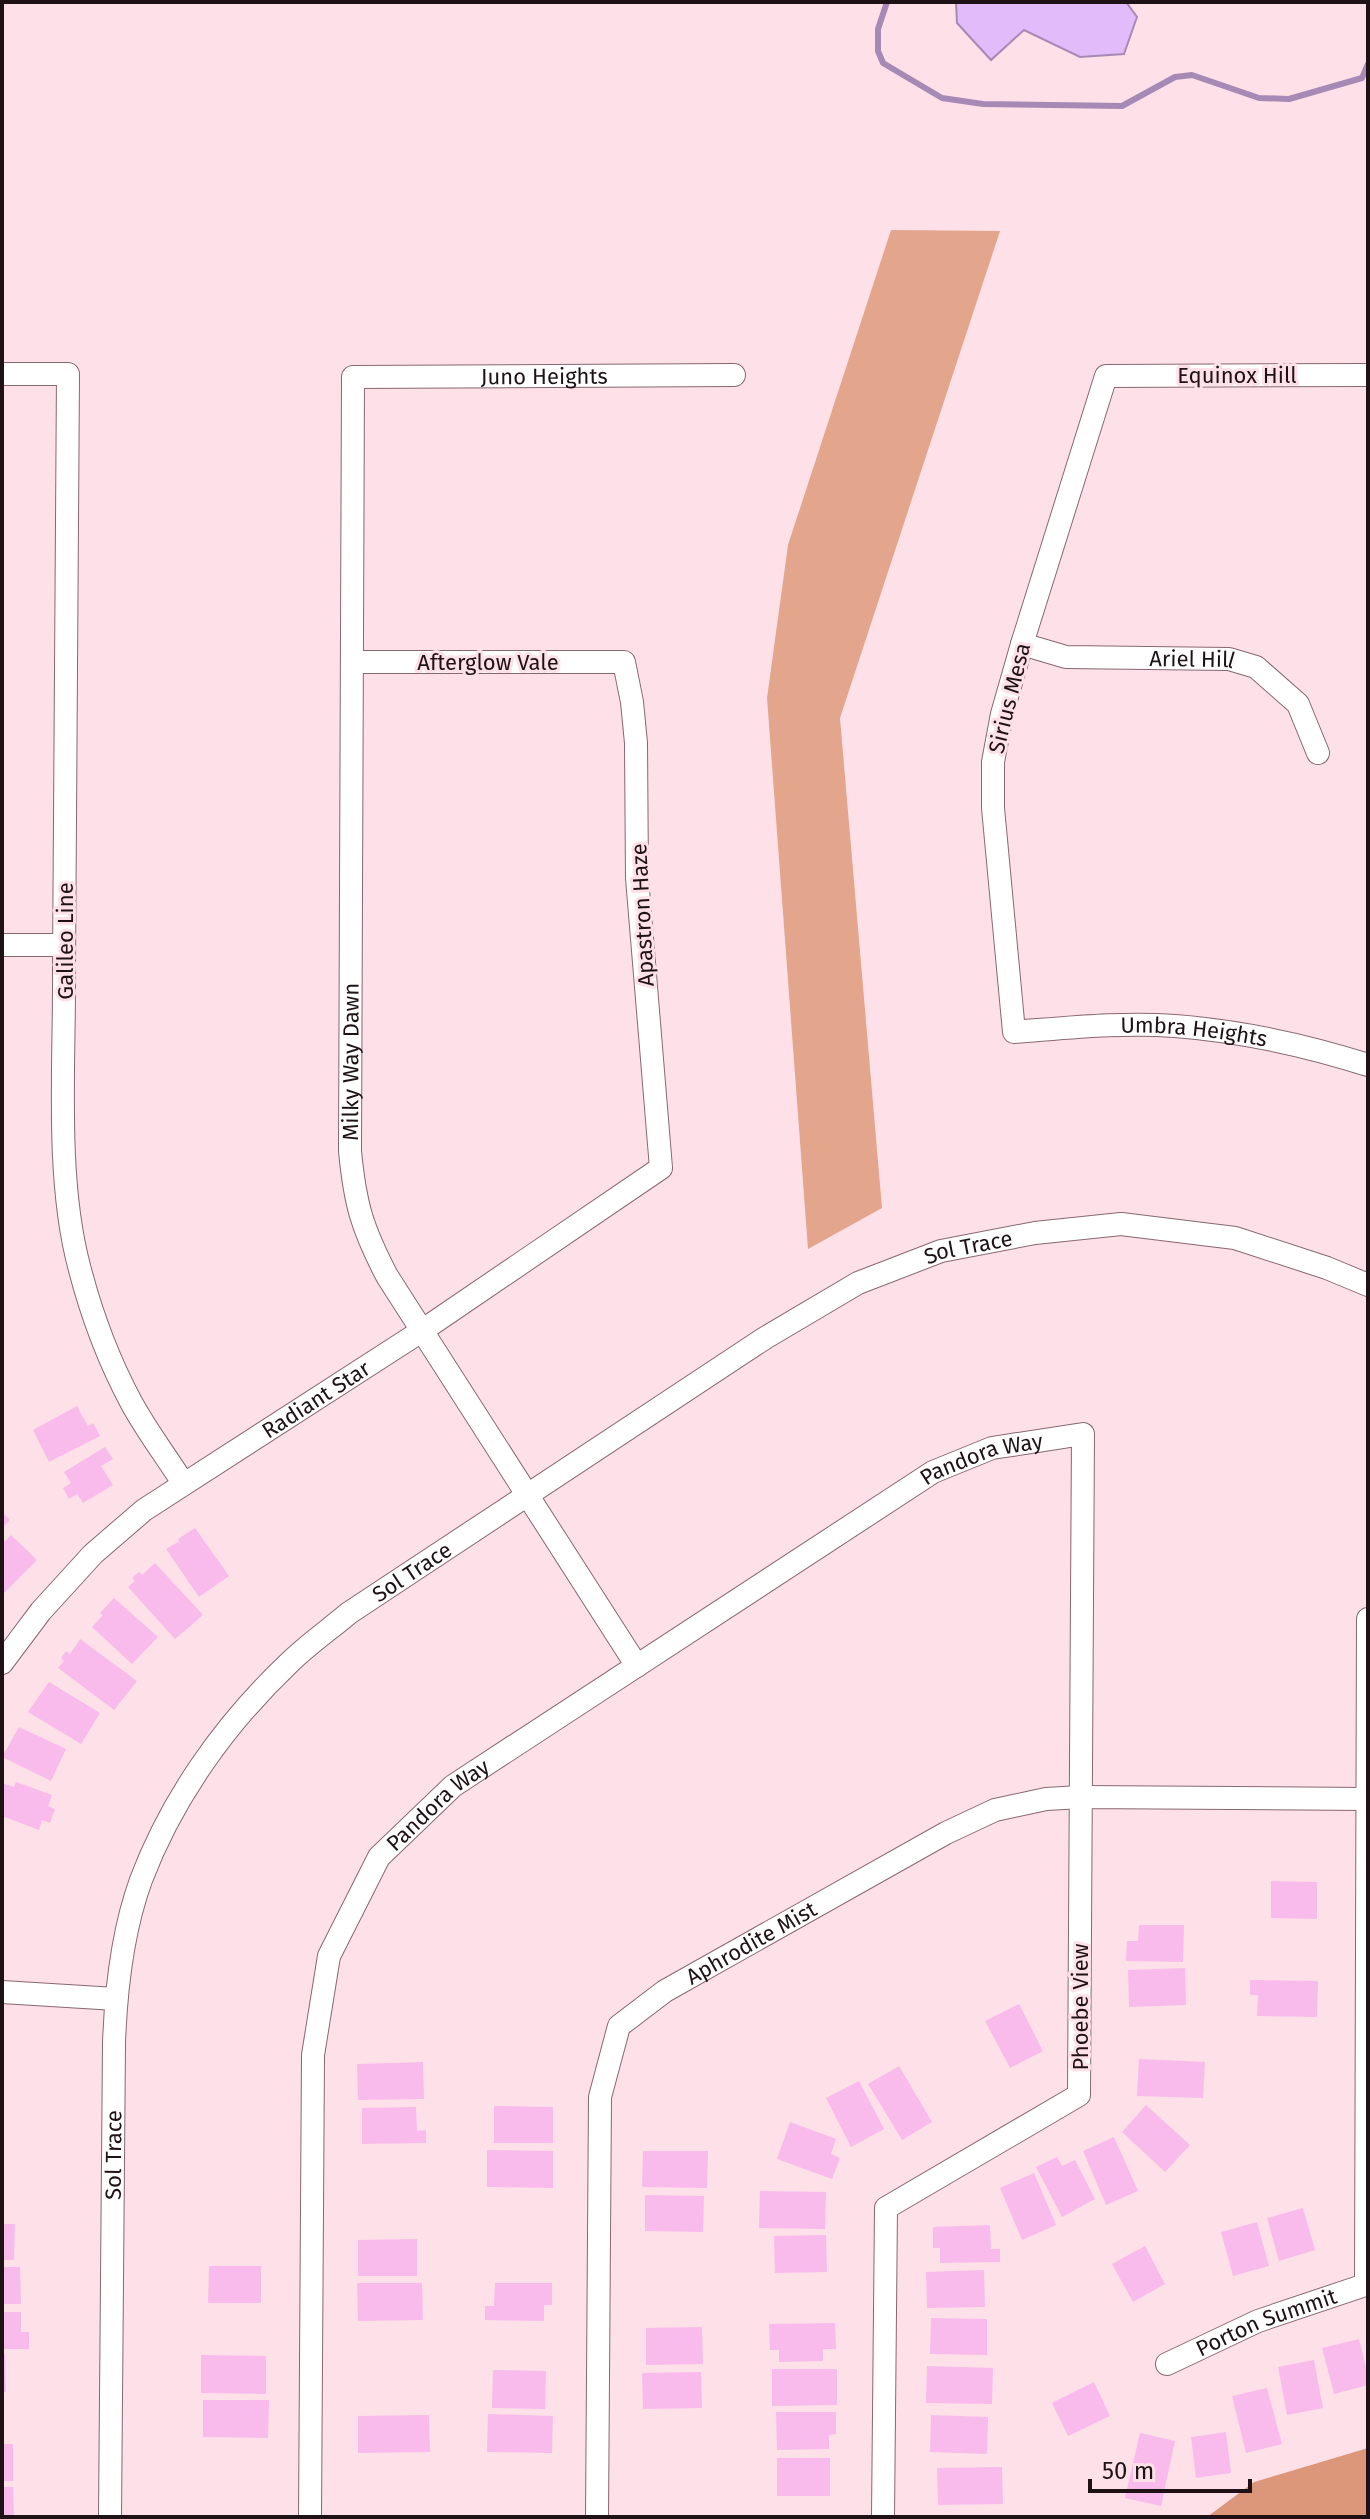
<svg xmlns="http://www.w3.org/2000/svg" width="1370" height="2519" font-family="'Fira Sans',sans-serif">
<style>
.green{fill:#e3a68c}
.forest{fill:#dc9679}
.water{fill:#e2bcfa;stroke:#a789b6;stroke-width:2}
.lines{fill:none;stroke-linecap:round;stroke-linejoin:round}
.stream{stroke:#a789b6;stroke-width:6}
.building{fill:#f9bbeb}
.street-casing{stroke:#886771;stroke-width:24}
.street{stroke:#fff;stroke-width:22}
.labels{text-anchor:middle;stroke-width:6;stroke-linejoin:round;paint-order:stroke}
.street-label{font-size:22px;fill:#1e1216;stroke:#fee0e8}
</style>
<rect width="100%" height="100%" fill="#fee0e8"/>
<polygon class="green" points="891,230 1000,231 840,718 882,1208 808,1249 767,698 788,545"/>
<polygon class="forest" points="1368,2448 1368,2517 1207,2517 1254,2482"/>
<polygon class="water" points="956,2 1126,2 1137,17 1124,54 1080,57 1024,30 991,60 957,23"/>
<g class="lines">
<polyline class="stream" points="887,2 878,29 878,51 883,63 942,98 983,104 1122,106 1175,77 1192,75 1259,98 1289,99 1362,78 1368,64"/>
</g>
<g class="building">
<polygon points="77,1406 88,1426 93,1423 100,1436 49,1462 33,1430"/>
<polygon points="105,1447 113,1459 101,1466 113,1485 83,1503 77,1494 69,1499 63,1488 71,1483 64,1472"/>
<polygon points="2,1512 10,1520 2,1528"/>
<polygon points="195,1528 229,1576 199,1597 166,1549 178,1542 180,1545 178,1539"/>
<polygon points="11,1535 37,1560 2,1595 2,1544"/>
<polygon points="155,1563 203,1615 175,1639 128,1587 135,1581 132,1578 139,1572 142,1575"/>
<polygon points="114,1598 158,1637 132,1664 92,1627 103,1615 100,1613"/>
<polygon points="80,1639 137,1681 114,1710 58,1668 64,1661 61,1658 66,1651 70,1654"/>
<polygon points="49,1682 100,1713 81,1744 28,1712"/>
<polygon points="19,1727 66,1749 51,1781 2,1757"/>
<polygon points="16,1782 52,1795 48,1806 55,1809 50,1823 42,1820 39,1830 2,1816 2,1783 14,1787"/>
<polygon points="1271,1881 1317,1882 1317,1919 1271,1918"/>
<polygon points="1139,1925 1184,1925 1183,1962 1126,1961 1127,1941 1138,1941"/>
<polygon points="1185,1968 1186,2005 1129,2007 1128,1970"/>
<polygon points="1250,1980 1318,1981 1317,2017 1257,2016 1258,1995 1250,1995"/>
<polygon points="1019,2004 1043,2051 1010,2068 985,2021"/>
<polygon points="1139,2059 1205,2062 1203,2098 1137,2096"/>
<polygon points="423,2062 424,2099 358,2100 357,2064"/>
<polygon points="899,2066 932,2122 902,2140 868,2084"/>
<polygon points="859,2081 884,2129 851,2147 826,2098"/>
<polygon points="1146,2105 1190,2145 1165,2172 1122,2132"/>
<polygon points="494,2106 553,2107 553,2143 494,2143"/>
<polygon points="416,2107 417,2131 426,2130 426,2143 362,2144 362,2108"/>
<polygon points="790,2122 836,2139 831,2154 840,2158 832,2179 777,2159"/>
<polygon points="1114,2137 1138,2191 1106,2205 1083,2151"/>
<polygon points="487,2150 553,2151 553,2188 487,2187"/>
<polygon points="643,2151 708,2151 707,2188 642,2187"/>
<polygon points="1057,2157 1062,2166 1075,2160 1095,2199 1062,2217 1036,2167"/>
<polygon points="1034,2173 1056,2225 1022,2240 1000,2188"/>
<polygon points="760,2191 826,2192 825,2229 759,2228"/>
<polygon points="645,2195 704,2196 703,2232 645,2231"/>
<polygon points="1303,2208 1315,2250 1279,2261 1267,2218"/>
<polygon points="1257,2222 1269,2266 1233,2276 1221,2232"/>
<polygon points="2,2224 15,2224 14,2260 2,2260"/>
<polygon points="990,2225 991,2249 1000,2249 1000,2262 940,2263 940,2248 933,2248 933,2227"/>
<polygon points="826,2235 827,2272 775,2273 774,2236"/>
<polygon points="417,2239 417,2276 358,2276 358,2240"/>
<polygon points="1145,2246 1165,2284 1133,2302 1112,2264"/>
<polygon points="209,2266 261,2266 261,2303 208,2303"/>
<polygon points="2,2267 20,2267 21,2304 2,2304"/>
<polygon points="984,2270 985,2307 927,2308 926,2272"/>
<polygon points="357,2283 422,2283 423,2320 358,2321"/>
<polygon points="495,2283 552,2283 552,2305 544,2305 544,2321 485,2320 485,2306 494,2306"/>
<polygon points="2,2312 21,2312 21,2332 29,2332 29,2349 2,2349"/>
<polygon points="931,2318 987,2319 987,2355 930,2354"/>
<polygon points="835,2323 836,2349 823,2349 823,2361 779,2362 779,2350 770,2350 769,2324"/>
<polygon points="702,2327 703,2364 646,2365 646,2328"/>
<polygon points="1359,2339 1368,2375 1368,2385 1334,2394 1322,2348"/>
<polygon points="5,2354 6,2392 2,2392 2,2355"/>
<polygon points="201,2355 266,2356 266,2394 201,2393"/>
<polygon points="1314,2360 1323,2408 1287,2415 1278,2367"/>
<polygon points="927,2366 993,2368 992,2404 926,2403"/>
<polygon points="772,2369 837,2369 837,2405 772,2406"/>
<polygon points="493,2370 546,2371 545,2409 492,2408"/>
<polygon points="701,2372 702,2408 643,2409 642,2373"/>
<polygon points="1094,2382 1110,2416 1068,2436 1052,2403"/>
<polygon points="1267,2388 1282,2444 1246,2453 1232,2396"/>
<polygon points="203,2400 269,2400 268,2438 203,2437"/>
<polygon points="776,2412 836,2412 836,2434 829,2435 829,2449 777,2450"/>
<polygon points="488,2414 553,2416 552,2453 487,2452"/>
<polygon points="429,2415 430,2452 358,2453 358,2416"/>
<polygon points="931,2415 988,2417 987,2454 930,2452"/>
<polygon points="1226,2432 1231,2473 1196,2478 1191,2437"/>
<polygon points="1140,2433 1175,2441 1161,2506 1125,2498"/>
<rect x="2" y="2444" width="11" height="37"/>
<rect x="777" y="2458" width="53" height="38"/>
<polygon points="1002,2467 1003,2504 938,2505 937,2468"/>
<polygon points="2,2487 13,2487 14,2517 2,2517"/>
</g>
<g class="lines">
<g class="street-casing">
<g id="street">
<path d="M 2,374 L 68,374 C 67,571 64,768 64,966 C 65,1060 55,1175 79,1266 C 91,1313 108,1359 131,1402 C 146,1430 166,1456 183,1483"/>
<path id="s1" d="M 1368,375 L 1106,376 L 1022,644 L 1002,714 L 993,762 L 993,808 L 1014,1032 C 1068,1028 1121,1022 1175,1026 C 1240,1031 1305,1045 1368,1065"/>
<path id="s2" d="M 1022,644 L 1066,657 L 1229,659 L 1256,667 L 1298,704 L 1318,753"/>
<polyline points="2,945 64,945"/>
<path id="s3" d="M 2,1663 L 41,1611 L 93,1554 L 144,1510 L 423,1330 L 661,1168 L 637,878 L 636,743 L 632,702 L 624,662 L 352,662"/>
<path id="s4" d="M 637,1666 L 387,1276 C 362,1228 355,1204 350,1151 L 353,377 L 734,375"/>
<polyline points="2,1992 116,1999"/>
<polyline points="1366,2285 1368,1619"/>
<path id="s5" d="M 1167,2364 L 1258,2321 L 1368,2284"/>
<path id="s6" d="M 110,2517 L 114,2043 C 116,1988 122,1932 141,1880 C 172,1798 225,1724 288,1664 C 307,1645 329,1630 349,1613 L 765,1338 L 858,1283 L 941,1251 L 1035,1233 L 1121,1224 L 1235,1238 L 1327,1268 L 1368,1285"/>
<path id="s7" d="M 310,2517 L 313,2055 L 329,1956 L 379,1857 L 453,1786 L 933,1472 L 992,1448 L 1083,1434 L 1079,2095 L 886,2208 L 883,2517"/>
<path id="s8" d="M 597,2517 L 600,2097 L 619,2026 L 665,1991 L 946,1833 L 995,1810 L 1046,1799 L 1081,1797 L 1366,1799"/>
</g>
</g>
<use href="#street" class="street"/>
</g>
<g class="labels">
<g class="street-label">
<text x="1237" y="383">Equinox Hill</text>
<text dy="8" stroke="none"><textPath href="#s4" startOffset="1560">Juno Heights</textPath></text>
<text dy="8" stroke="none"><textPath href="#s2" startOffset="172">Ariel Hill</textPath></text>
<text x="488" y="670">Afterglow Vale</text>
<text transform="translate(1009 698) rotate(-76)" y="8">Sirius Mesa</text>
<text transform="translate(642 915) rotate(-93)" y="8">Apastron Haze</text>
<text transform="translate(65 941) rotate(-90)" y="8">Galileo Line</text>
<text dy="8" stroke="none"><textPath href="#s1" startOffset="1116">Umbra Heights</textPath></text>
<text dy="8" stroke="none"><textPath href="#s4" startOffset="684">Milky Way Dawn</textPath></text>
<text dy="8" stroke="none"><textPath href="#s6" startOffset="1706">Sol Trace</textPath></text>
<text dy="8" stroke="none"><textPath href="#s3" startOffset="414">Radiant Star</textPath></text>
<text dy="8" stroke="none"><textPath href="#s7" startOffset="1400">Pandora Way</textPath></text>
<text dy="8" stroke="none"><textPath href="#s6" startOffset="1058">Sol Trace</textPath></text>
<text dy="8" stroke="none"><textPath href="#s7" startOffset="752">Pandora Way</textPath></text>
<text dy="8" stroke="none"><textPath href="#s8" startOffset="650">Aphrodite Mist</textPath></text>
<text transform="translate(1080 2007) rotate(-90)" y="8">Phoebe View</text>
<text dy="8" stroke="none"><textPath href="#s6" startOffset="362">Sol Trace</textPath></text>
<text dy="8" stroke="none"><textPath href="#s5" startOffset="108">Porton Summit</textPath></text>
</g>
</g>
<rect width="1370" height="2519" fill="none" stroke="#1e1216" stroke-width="8"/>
<path d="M1090 2479v12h160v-12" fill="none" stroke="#1e1216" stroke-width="4"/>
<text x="1102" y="2479" font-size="24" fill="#1e1216" stroke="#fee0e8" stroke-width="6" paint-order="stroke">50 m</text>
</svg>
